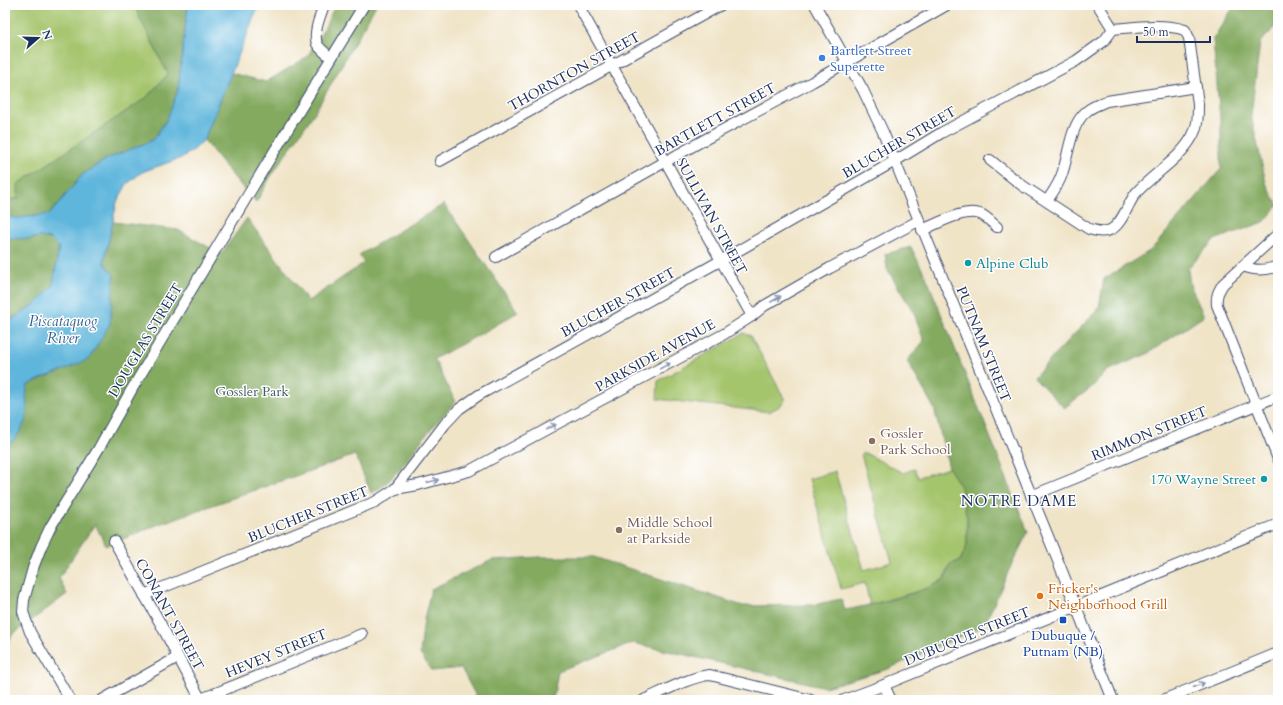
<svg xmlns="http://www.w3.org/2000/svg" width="1283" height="705" font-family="Cardo,serif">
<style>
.green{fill:#a5c56d;stroke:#607a66}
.forest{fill:#84aa60;stroke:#506c5f}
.water{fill:#5fb6dc;stroke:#3d729d}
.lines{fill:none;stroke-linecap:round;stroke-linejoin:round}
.street-casing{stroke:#3b4a6e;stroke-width:12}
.street{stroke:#fff;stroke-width:10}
.oneway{stroke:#8d97ae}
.shop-dot{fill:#3f7fe0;stroke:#fff;stroke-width:1.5}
.culture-dot{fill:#0f9aa8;stroke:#fff;stroke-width:1.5}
.education-dot{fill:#8d6e63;stroke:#fff;stroke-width:1.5}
.food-dot{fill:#e8710a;stroke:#fff;stroke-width:1.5}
.transit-dot{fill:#1a4fb4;stroke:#fff;stroke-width:1.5}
.labels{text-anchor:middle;stroke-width:3;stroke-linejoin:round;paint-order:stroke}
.shop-label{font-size:14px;fill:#366cbe;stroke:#fff;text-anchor:start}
.street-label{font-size:14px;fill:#1b2f5e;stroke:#fff}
.culture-label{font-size:14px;fill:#0d838f;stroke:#fff;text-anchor:start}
.park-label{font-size:14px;fill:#445c62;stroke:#fff}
.education-label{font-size:14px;fill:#785e54;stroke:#fff;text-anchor:start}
.food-label{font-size:14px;fill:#c56008;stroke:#fff;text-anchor:start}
.transit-label{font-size:14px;fill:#164399;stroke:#fff}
.water-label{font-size:15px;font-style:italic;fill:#335e8a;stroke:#fff}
.neighbourhood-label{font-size:15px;letter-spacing:1px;fill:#1b2f5e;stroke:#fff}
</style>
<rect width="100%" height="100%" fill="#fff"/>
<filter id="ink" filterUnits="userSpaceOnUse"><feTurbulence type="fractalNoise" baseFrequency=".025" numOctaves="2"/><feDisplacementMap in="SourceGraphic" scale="8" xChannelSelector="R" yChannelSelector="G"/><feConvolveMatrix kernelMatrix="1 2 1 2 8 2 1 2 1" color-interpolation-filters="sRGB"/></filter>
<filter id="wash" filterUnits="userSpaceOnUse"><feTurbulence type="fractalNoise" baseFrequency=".012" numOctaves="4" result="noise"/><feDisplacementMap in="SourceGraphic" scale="16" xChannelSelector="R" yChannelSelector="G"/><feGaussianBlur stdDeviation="0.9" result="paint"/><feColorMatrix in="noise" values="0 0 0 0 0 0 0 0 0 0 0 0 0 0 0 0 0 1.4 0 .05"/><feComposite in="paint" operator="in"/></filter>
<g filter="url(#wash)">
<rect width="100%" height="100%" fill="#f0e4c7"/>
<g class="green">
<polygon points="5,5 141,5 137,12 168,74 146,98 19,184 18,199 5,200"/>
<polygon points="744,333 751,336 785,400 780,406 769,412 657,399 658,381"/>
<polygon points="865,453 903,473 914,469 918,477 949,468 961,487 967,519 967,546 960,561 950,564 944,579 929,588 870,605 865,583 841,589 809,479 835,471 864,570 892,562 861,454"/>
</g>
<g class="forest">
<polygon points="141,5 188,5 178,90 167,119 153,140 107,159 83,174 50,214 18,218 5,216 5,200 18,199 18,184 146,98 168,74 137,12"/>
<polygon points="335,5 376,5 315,112 273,173 256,202 231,174 204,140 231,73 266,82 307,57 325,27"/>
<polygon points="1239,5 1278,5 1278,25 1260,42 1251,115 1266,183 1278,206 1264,222 1214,240 1188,269 1190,285 1204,316 1147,354 1107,371 1092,387 1064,408 1034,377 1099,308 1104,279 1151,250 1221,169 1221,130 1213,39 1232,9"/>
<path d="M 444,204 L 518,312 L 486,331 L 434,359 L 455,401 C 448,412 439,419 431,429 C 415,448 394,483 371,493 L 355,455 L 162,523 L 106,546 L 95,524 L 59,578 L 67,594 L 12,635 L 5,650 L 5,448 L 13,441 L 27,410 L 25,395 L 28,385 L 43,378 L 59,372 L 114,276 L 104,262 L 113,222 L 178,230 L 221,254 L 247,218 L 308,301 L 364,263 L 359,255 Z"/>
<polygon points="40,237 51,239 59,247 53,285 38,302 5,324 5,238 29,239"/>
<path d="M 911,247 L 928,281 L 1028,532 L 1010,568 L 984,626 L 888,669 L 825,687 L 633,643 L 558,671 L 553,700 L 478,700 L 461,668 L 432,671 L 420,654 L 424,619 L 431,589 L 492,560 L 539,557 L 594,557 L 743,606 L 812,605 L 841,599 L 845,610 C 863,607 936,590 945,578 C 947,575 949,568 950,564 L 960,561 L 967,546 L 967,519 L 961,487 L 949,468 L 934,408 L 907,361 L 924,341 L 914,313 L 887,269 L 885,254 Z"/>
</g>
<path class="water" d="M 188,5 L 259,5 L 204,140 L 195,149 L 181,158 L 142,172 L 127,184 L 117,202 L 104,262 L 114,276 L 110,324 L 89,359 L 59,372 L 43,378 L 28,385 C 25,397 27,399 27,410 C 26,427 17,438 5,448 L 5,324 L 38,302 L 53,285 L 59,247 L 51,239 L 40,237 L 29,239 L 5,238 L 5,216 L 18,218 L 50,214 L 83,174 L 107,159 L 153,140 L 167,119 L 178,90 Z"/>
</g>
<g filter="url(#ink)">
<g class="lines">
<g class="street-casing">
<g id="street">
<path d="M 324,5 C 320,17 313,32 317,44 C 320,49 327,54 331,58"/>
<polyline points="578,5 752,316"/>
<polyline points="815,5 863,90 883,132 1054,551 1113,700"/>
<polyline points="1098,5 1113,29"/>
<path d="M 990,160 L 1023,186 L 1089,229 C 1096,231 1103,233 1110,230 C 1122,225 1128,203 1136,193 C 1153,174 1179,160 1192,137 C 1198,127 1198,116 1198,104 L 1189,38 L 1185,30 C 1163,23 1136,27 1113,29"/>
<polyline points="440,161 721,5"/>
<path d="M 1047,201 C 1053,192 1059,184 1062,174 C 1069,155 1070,124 1087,111 C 1093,106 1100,104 1107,101 L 1196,87"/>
<path d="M 922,230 C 937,224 964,208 980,214 C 986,216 992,223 997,227"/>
<path d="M 1278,234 L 1223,284 C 1218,292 1216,296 1217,305 L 1278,459"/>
<polyline points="496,257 702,141 812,82 947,5"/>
<path d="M 1243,266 C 1255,271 1265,271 1278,266"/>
<polyline points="395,489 418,485 469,471 724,334 752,316 764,306 830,268 918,221"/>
<polyline points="1031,496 1278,396"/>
<polyline points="114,541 159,621 201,700"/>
<polyline points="144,595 375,502 395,489 445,424 459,409 479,395 729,256 895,161 941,133 1076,61 1104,41 1113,29"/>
<polyline points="884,685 891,700"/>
<polyline points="201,699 362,634"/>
<polyline points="70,700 30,632 23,612 24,600 33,568 41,547 51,526 99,448 132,389 266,165 364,5"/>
<polyline points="102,700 178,657"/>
<path d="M 644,700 C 662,692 692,676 710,675 L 811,700"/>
<polyline points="844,700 884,685 1278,524"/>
<polyline points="1163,700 1278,653"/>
</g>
</g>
<use href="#street" class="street"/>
</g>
<defs><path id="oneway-shaft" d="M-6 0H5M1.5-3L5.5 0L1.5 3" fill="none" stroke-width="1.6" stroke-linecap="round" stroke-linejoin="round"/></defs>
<g class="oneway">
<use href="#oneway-shaft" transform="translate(776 299) rotate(-30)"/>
<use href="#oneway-shaft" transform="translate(665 366) rotate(-28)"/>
<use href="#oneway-shaft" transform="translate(551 427) rotate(-28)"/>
<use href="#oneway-shaft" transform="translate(433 481) rotate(-14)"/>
<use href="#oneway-shaft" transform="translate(1199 685) rotate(-22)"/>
</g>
</g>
<circle class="shop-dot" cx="822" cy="58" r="4"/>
<g class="culture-dot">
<circle cx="968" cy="263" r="4"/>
<circle cx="1264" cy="479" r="4"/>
</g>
<g class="education-dot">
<circle cx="872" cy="441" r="4"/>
<circle cx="619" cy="530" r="4"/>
</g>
<circle class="food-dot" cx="1040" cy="596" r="4"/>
<rect class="transit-dot" x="1059" y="616" width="8" height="8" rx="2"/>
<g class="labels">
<g class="shop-label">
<text x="830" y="55">Bartlett Street<tspan x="830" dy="16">Superette</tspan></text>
</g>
<g class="street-label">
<text transform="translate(574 71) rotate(-29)" y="5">THORNTON STREET</text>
<text transform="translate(715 119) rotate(-29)" y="5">BARTLETT STREET</text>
<text transform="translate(899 142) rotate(-30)" y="5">BLUCHER STREET</text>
<text transform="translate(712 216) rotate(61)" y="5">SULLIVAN STREET</text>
<text transform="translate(618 302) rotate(-29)" y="5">BLUCHER STREET</text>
<text transform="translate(145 340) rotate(-59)" y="5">DOUGLAS STREET</text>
<text transform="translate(984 344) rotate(68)" y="5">PUTNAM STREET</text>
<text transform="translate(655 355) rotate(-29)" y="5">PARKSIDE AVENUE</text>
<text transform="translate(1149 433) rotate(-22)" y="5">RIMMON STREET</text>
<text transform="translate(308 514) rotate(-22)" y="5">BLUCHER STREET</text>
<text transform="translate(170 614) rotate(61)" y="5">CONANT STREET</text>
<text transform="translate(967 636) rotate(-22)" y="5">DUBUQUE STREET</text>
<text transform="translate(276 653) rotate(-22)" y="5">HEVEY STREET</text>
</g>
<g class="culture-label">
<text x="976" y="268">Alpine Club</text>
<text x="1256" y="484" text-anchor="end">170 Wayne Street</text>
</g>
<g class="park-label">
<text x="252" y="396">Gossler Park</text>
</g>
<g class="education-label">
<text x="880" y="438">Gossler<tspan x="880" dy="16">Park School</tspan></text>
<text x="627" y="527">Middle School<tspan x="627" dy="16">at Parkside</tspan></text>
</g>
<g class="food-label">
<text x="1048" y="593">Fricker's<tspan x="1048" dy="16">Neighborhood Grill</tspan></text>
</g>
<g class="transit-label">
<text x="1063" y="640">Dubuque /<tspan x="1063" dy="16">Putnam (NB)</tspan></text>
</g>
<g class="water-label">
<text x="63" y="326">Piscataquog<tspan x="63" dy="17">River</tspan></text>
</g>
<g class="neighbourhood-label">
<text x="1019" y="506">NOTRE DAME</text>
</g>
</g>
<rect width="1283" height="705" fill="none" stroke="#fff" stroke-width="20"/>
<g transform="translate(38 38) rotate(70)" stroke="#ffffff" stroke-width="3" paint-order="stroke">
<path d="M0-3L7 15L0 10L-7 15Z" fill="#1b2f5e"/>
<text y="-6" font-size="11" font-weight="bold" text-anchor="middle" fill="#1b2f5e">N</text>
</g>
<path d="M1137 36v6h73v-6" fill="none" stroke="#1b2f5e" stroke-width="2"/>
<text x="1143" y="36" font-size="12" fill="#1b2f5e" stroke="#ffffff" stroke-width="3" paint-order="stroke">50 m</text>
</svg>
